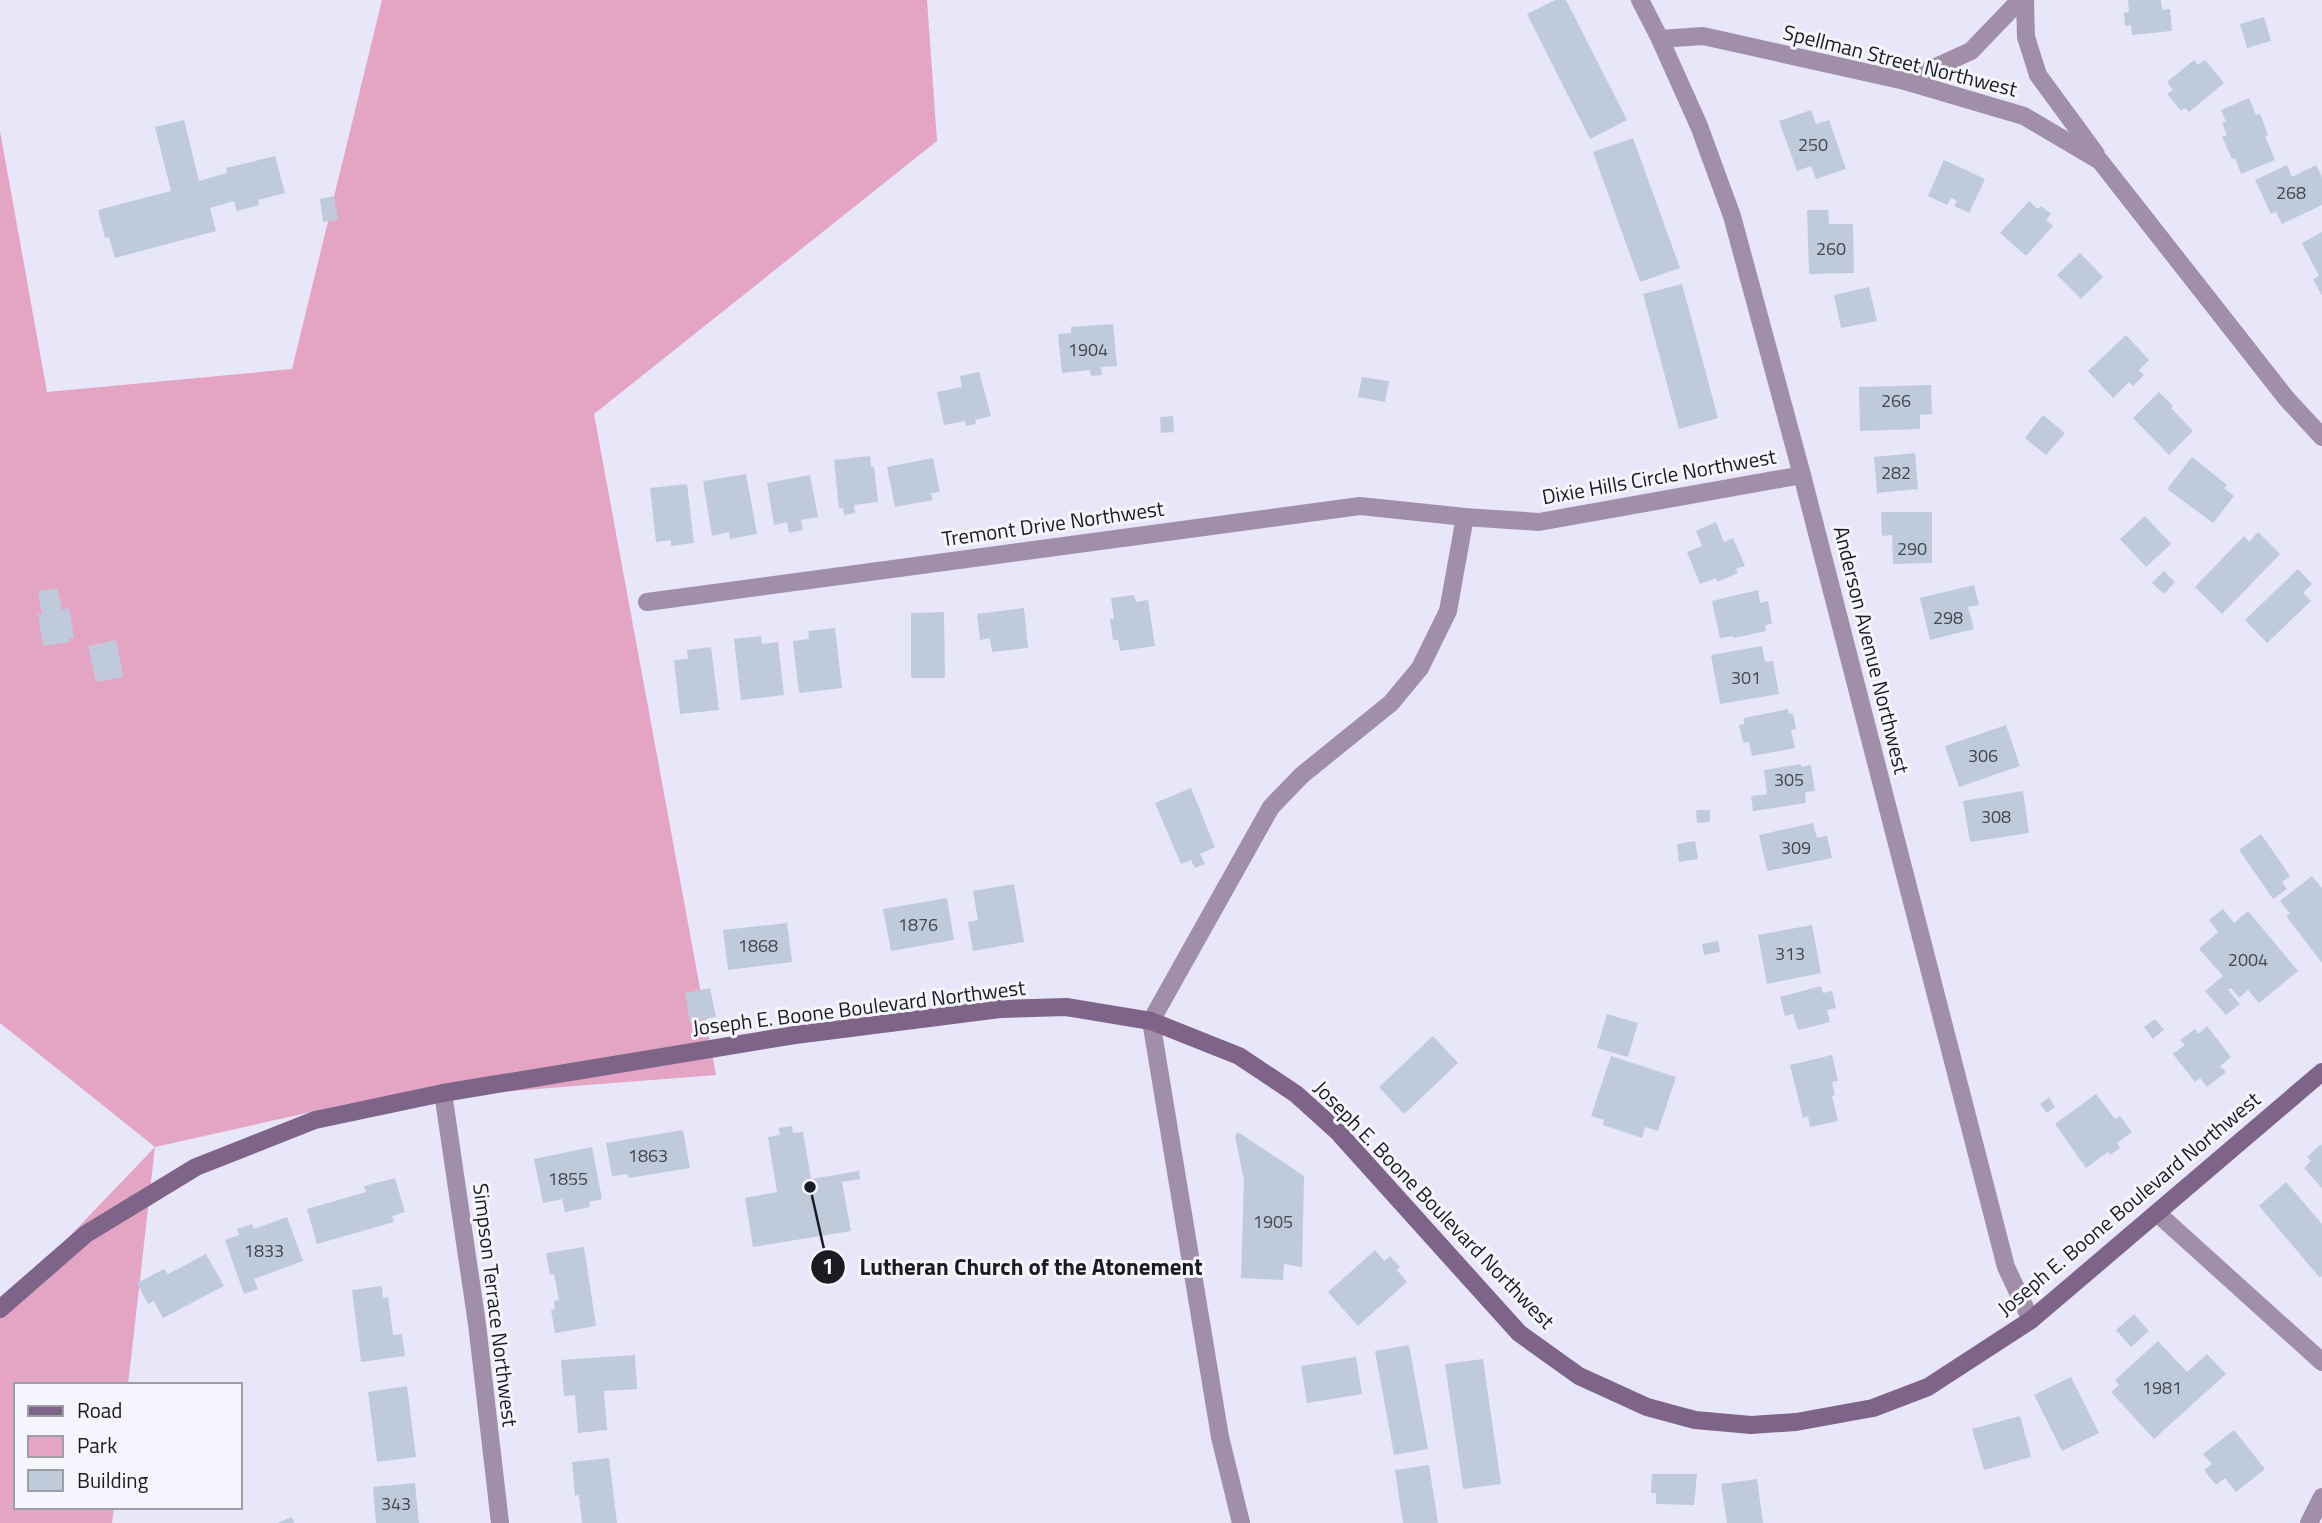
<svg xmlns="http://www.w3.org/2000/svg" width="2322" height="1523" font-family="'Titillium Web',sans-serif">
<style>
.green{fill:#e4a5c5}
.building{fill:#bfcbda}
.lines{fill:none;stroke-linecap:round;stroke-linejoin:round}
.minor{stroke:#a18fa9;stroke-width:18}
.tertiary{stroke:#a18fa9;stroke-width:18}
.secondary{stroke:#7e6489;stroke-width:18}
.labels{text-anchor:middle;stroke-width:6;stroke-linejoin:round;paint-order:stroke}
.number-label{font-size:18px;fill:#444850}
.street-label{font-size:21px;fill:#1b1c22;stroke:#f5f5fd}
.leader{fill:none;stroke:#1b1c22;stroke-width:2.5}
.callout-dot{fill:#1b1c22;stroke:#f5f5fd;stroke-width:2.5}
.mark-label{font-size:21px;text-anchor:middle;font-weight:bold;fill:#fff}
.callout-label{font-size:23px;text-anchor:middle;font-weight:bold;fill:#1b1c22;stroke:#f5f5fd;stroke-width:6;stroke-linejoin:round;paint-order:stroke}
</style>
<rect width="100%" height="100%" fill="#e7e7f9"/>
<polygon class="green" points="382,0 927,0 937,141 594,414 716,1075 347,1104 155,1147 128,1385 16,1385 16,1507 114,1507 112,1523 0,1523 0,1309 155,1147 0,1023 0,131 47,392 292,369"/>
<g class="building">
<polygon points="1555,0 1566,0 1627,120 1590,139 1527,14"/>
<polygon points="2128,0 2161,0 2162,10 2170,9 2172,31 2132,35 2131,25 2125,26 2124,13 2129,12"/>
<polygon points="2264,17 2271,41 2247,48 2240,24"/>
<polygon points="2194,60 2198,65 2205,60 2224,83 2189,112 2185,108 2181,111 2167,94 2173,90 2167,82"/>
<polygon points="2249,98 2256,115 2260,114 2268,135 2265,136 2275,160 2241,174 2235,158 2232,159 2222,137 2227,135 2222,123 2226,122 2221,110"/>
<polygon points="1811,110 1816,124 1829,120 1846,169 1816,179 1811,166 1797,171 1779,121"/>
<polygon points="184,120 199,181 227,173 226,168 275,156 285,193 258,200 259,205 237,211 234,201 210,208 216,231 115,258 109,237 105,238 98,210 171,191 155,127"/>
<polygon points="1633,138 1680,268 1640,282 1593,152"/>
<polygon points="1944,160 1985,179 1969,213 1954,206 1957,201 1951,198 1947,205 1928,196"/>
<polygon points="2287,165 2292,177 2316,165 2322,177 2322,205 2282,224 2276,212 2271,214 2255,180"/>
<polygon points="334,196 338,220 323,222 320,199"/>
<polygon points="2029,201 2038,209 2041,206 2051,214 2046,220 2053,226 2026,256 2000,233"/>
<polygon points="1807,210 1828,210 1829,224 1853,224 1854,273 1809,274"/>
<polygon points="2322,232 2322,296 2313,279 2319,276 2302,243"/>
<polygon points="2080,253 2103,277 2081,299 2057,275"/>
<polygon points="1682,284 1718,418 1679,429 1643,294"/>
<polygon points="1869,287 1877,321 1841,328 1834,295"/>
<polygon points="1113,324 1117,366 1101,367 1102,375 1091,376 1090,370 1062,373 1058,334 1071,333 1071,327"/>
<polygon points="2126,335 2149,360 2139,370 2144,375 2133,386 2129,382 2113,398 2088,371"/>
<polygon points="979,372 991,416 975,420 976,424 966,426 965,421 944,425 937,392 962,387 960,376"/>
<polygon points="1362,377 1389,381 1385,402 1358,397"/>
<polygon points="1931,385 1932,414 1920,415 1920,429 1860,431 1859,387"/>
<polygon points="2159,392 2173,406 2171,408 2193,431 2169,455 2133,418"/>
<polygon points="2043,415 2065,433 2046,455 2025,438"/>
<polygon points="1173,416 1174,432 1161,433 1160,417"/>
<polygon points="1915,453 1918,489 1877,493 1874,457"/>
<polygon points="870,456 871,467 874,467 878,502 854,505 855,513 844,515 843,508 839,509 834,460"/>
<polygon points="2192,457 2227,485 2224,488 2234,496 2213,523 2167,489"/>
<polygon points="933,458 940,492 931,493 933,500 895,507 887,467"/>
<polygon points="746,474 757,534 730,539 729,532 712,536 703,481"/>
<polygon points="810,475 818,517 801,520 803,530 789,533 787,522 774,525 767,483"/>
<polygon points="687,484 694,543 671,546 671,540 656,542 650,488"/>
<polygon points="1881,512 1932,512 1932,563 1893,564 1892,535 1882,536"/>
<polygon points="2145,516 2171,544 2146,567 2120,539"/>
<polygon points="1716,522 1724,542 1733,538 1745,566 1736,569 1738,573 1717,582 1716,578 1700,584 1687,552 1702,546 1696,531"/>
<polygon points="2258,532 2280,554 2222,614 2195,587 2244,536 2249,542"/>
<polygon points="2298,569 2312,584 2303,593 2311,601 2267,643 2245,620"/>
<polygon points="2164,571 2175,582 2164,594 2152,583"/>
<polygon points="1974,585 1979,605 1968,607 1974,629 1930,640 1920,598"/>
<polygon points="57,588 62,610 69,608 74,638 69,639 70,642 43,646 38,614 42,614 38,591"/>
<polygon points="1758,590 1760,603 1768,601 1772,624 1765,625 1766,631 1734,638 1733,636 1720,638 1712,601"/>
<polygon points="1134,595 1136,602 1148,600 1155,646 1120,651 1118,640 1113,640 1110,619 1114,619 1111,598"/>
<polygon points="1024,608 1028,648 992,652 990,638 980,640 977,614"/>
<polygon points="944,612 945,678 911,678 911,613"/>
<polygon points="835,628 842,688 799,693 793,641 809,639 808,631"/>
<polygon points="761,636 762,644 778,642 784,695 741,700 734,639"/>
<polygon points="116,640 123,677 96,682 88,646"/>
<polygon points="1762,646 1765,662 1773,661 1779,694 1720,704 1711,655"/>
<polygon points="711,647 719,710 680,714 674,660 688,659 687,650"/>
<polygon points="1788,709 1789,714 1793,713 1796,729 1791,730 1795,748 1752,756 1749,742 1743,743 1739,725 1744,724 1744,718"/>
<polygon points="2006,725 2020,766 1959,787 1945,746"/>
<polygon points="1801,764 1801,767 1811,765 1815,791 1805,792 1806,803 1753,811 1751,796 1767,794 1764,770"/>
<polygon points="1191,788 1215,847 1200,854 1205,864 1195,868 1191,860 1181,864 1155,803"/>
<polygon points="2023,791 2029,833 1970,842 1963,801"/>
<polygon points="1696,810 1710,810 1710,822 1697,823"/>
<polygon points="1813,823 1817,838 1827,836 1832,858 1767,871 1759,835"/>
<polygon points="2261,834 2290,876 2282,882 2287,889 2273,899 2239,850"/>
<polygon points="1695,841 1698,859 1679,862 1677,844"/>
<polygon points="2312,876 2322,888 2322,963 2286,916 2290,914 2280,901"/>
<polygon points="1014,884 1024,942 973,951 968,922 978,920 973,891"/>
<polygon points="947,898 954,940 891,951 883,909"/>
<polygon points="2223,909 2234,923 2248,911 2298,971 2259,1003 2248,990 2239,998 2231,988 2228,990 2240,1004 2226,1015 2205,991 2223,976 2199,949 2218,932 2209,920"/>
<polygon points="787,923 792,962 728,970 723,930"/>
<polygon points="1812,925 1821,973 1767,984 1758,935"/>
<polygon points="1718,941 1720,952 1704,955 1702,944"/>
<polygon points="1821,986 1823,993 1832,991 1836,1008 1827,1010 1830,1022 1798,1030 1793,1014 1785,1016 1780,997"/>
<polygon points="710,988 716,1017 690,1022 685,993"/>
<polygon points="1607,1014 1638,1023 1628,1057 1597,1048"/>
<polygon points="2155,1019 2164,1030 2153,1039 2144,1027"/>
<polygon points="2207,1026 2231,1057 2220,1066 2226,1072 2207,1087 2200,1078 2195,1082 2173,1054 2185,1045 2180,1040 2195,1029 2198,1034"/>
<polygon points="1433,1036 1458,1063 1404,1114 1379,1087"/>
<polygon points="1832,1055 1838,1081 1832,1082 1835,1095 1832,1096 1838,1121 1810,1127 1808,1116 1803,1118 1790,1065"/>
<polygon points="1611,1056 1676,1077 1658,1131 1645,1127 1642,1138 1603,1125 1604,1120 1591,1116"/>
<polygon points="2096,1094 2115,1119 2120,1116 2132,1132 2117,1143 2120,1148 2110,1155 2108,1152 2086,1168 2055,1124"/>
<polygon points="2049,1097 2055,1107 2047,1113 2040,1104"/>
<polygon points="792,1126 793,1133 803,1132 811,1179 859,1171 860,1179 842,1182 851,1231 753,1247 745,1198 777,1192 768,1137 780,1135 779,1128"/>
<polygon points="683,1130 690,1168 629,1178 627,1174 612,1176 606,1143"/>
<polygon points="1238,1132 1304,1176 1302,1267 1284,1264 1283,1280 1241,1278 1244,1180 1235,1136"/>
<polygon points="2321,1144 2322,1146 2322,1188 2304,1168 2311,1161 2307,1157"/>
<polygon points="592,1147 602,1199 589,1202 590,1207 565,1212 562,1199 543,1203 534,1159"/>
<polygon points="395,1178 405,1212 392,1216 394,1222 317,1244 307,1209 366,1192 364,1186"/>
<polygon points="2286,1182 2322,1224 2322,1276 2320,1278 2259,1206"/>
<polygon points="287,1217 303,1261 254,1279 258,1289 244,1294 225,1240 239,1235 237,1229 252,1224 254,1229"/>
<polygon points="584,1247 596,1326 555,1333 551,1310 555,1309 554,1301 559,1300 554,1274 550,1275 546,1253"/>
<polygon points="1375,1250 1384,1261 1390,1256 1400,1267 1397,1270 1407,1282 1358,1326 1328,1292"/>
<polygon points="206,1254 224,1286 163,1318 154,1301 148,1304 137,1283 164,1269 168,1274"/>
<polygon points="382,1286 383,1298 388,1297 393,1335 402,1334 405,1356 361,1362 352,1290"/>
<polygon points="2134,1314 2149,1331 2131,1347 2116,1330"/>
<polygon points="2158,1341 2187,1372 2207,1354 2226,1374 2154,1439 2111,1392 2119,1385 2115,1380"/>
<polygon points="1409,1345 1428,1449 1394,1455 1375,1351"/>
<polygon points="635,1355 637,1389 604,1391 607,1430 578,1433 575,1395 564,1396 561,1360"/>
<polygon points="1356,1357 1362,1394 1307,1403 1301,1366"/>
<polygon points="1483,1359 1501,1484 1463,1489 1445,1364"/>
<polygon points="2071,1377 2099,1433 2062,1451 2034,1395"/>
<polygon points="407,1386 416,1457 377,1462 368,1392"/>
<polygon points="2020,1416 2031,1457 1984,1470 1972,1429"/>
<polygon points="2234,1430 2265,1469 2236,1492 2225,1478 2216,1485 2204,1470 2212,1464 2203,1454"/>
<polygon points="609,1458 617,1523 582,1523 579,1495 575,1496 572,1462"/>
<polygon points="1429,1465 1438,1523 1403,1523 1395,1470"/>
<polygon points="1652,1474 1697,1474 1694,1505 1656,1504 1656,1493 1651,1493"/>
<polygon points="1757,1479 1763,1523 1727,1523 1721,1484"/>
<polygon points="415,1483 419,1523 376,1523 373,1487"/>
<polygon points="292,1517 294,1523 277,1523"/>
</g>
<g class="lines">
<g class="minor">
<polyline points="2025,0 2026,37 2038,75 2096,154"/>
<polyline points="1660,39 1703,36 1905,81 2024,116 2100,161 2286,398 2322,437"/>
<polyline points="1905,81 1971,51 2020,0"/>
<polyline points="647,602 1360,506 1465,517 1539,522 1802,475"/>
<polyline points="443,1093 477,1324 500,1523"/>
<polyline points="2157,1213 2322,1362"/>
<polyline points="1241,1523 1220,1437 1151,1021 1271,807 1302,775 1391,703 1420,668 1448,611 1465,517"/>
<polyline points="2309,1523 2322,1497"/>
</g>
<polyline class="tertiary" points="1640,0 1660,39 1699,126 1732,216 1802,475 2006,1267 2031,1320"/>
<polyline class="secondary" points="0,1309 86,1234 196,1167 315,1120 443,1093 795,1035 1000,1009 1066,1007 1151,1021 1239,1056 1296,1094 1337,1131 1519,1333 1579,1376 1647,1407 1695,1420 1751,1425 1796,1422 1873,1408 1928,1387 2031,1320 2322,1072"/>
</g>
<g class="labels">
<g class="number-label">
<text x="1813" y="151">250</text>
<text x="2291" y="199">268</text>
<text x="1831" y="255">260</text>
<text x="1088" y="356">1904</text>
<text x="1896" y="407">266</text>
<text x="1896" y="479">282</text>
<text x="1912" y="555">290</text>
<text x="1948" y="624">298</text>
<text x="1746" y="684">301</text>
<text x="1983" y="762">306</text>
<text x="1789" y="786">305</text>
<text x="1996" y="823">308</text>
<text x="1796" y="854">309</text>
<text x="918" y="931">1876</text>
<text x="758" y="952">1868</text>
<text x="1790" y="960">313</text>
<text x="2248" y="966">2004</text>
<text x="648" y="1162">1863</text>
<text x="568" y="1185">1855</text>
<text x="1273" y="1228">1905</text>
<text x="264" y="1257">1833</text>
<text x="2162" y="1394">1981</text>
<text x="396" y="1510">343</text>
</g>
<g class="street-label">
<text transform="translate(1900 61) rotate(14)" y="7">Spellman Street Northwest</text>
<text transform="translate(1659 477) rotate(-10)" y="7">Dixie Hills Circle Northwest</text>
<text transform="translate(1053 524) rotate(-8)" y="7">Tremont Drive Northwest</text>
<text transform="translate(1871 650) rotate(76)" y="7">Anderson Avenue Northwest</text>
<text transform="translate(859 1008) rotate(-7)" y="7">Joseph E. Boone Boulevard Northwest</text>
<text transform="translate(2129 1204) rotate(-40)" y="7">Joseph E. Boone Boulevard Northwest</text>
<text transform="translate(1434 1205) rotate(46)" y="7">Joseph E. Boone Boulevard Northwest</text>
<text transform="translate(495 1305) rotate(83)" y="7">Simpson Terrace Northwest</text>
</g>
</g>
<path class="leader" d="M810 1187L828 1267"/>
<g class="callout-dot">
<circle cx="810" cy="1187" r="7"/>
<circle cx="828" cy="1267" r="18"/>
</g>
<g class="mark-label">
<text x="828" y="1274">1</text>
</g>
<g class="callout-label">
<text x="1031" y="1275">Lutheran Church of the Atonement</text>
</g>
<rect x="14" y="1383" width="228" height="126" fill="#f5f5fd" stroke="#9e9ea5" stroke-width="2"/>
<rect x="28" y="1406" width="35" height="10" fill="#7e6489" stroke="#9e9ea5" stroke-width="2"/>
<text x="77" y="1418" font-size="21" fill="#1b1c22">Road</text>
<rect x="28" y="1436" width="35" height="21" fill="#e4a5c5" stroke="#9e9ea5" stroke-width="2"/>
<text x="77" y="1453" font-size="21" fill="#1b1c22">Park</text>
<rect x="28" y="1470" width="35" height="21" fill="#bfcbda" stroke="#9e9ea5" stroke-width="2"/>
<text x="77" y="1488" font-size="21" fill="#1b1c22">Building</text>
</svg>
